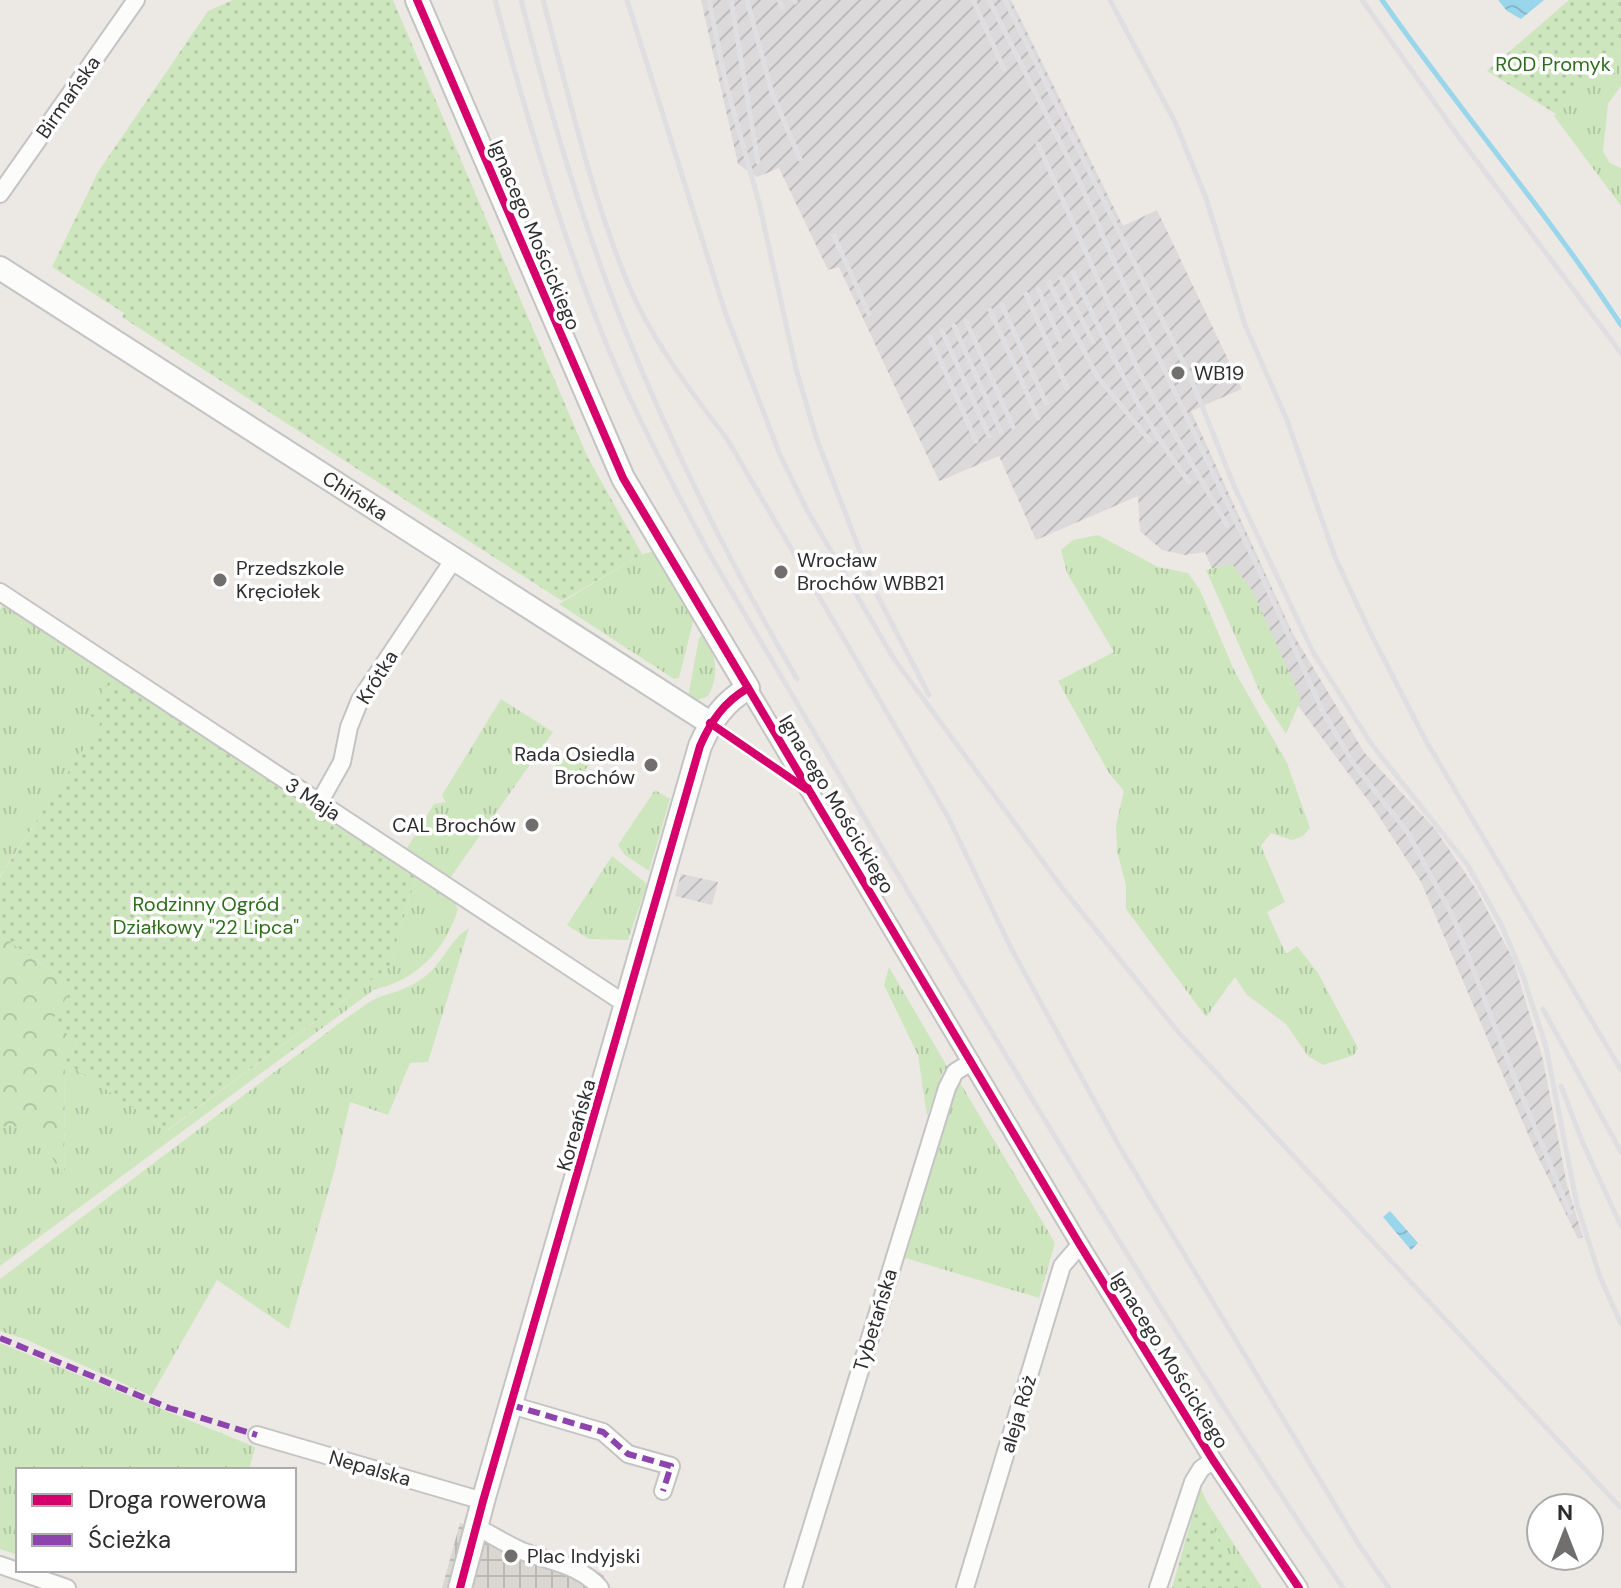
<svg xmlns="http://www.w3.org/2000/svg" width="1621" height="1588" font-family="'DM Sans',sans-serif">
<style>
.industrial{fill:url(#industrial-furrows)}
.grass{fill:url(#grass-tufts)}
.forest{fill:url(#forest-crowns)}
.garden{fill:url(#garden-dots)}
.plaza{fill:url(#plaza-grid)}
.water{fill:url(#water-waves)}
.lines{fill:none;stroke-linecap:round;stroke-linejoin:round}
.stream{stroke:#99d6ec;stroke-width:5}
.minor-casing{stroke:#c5c4c5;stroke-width:20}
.tertiary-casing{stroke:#c5c4c5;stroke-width:26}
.minor{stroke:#fcfcfb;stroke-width:16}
.tertiary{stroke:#fcfcfb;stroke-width:22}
.rail{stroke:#dfdfe1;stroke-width:5}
.quiet{stroke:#8e44ad;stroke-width:6;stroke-dasharray:12 6;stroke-linecap:butt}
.cycleway-casing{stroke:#fff;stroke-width:13}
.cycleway{stroke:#d6006c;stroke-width:8}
.poi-dot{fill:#706f6e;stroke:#fff;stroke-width:3}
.labels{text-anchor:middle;stroke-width:7;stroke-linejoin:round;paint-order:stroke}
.park-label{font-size:20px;fill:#2c6e1b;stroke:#fff}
.street-label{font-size:20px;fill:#2e2e2e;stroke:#fff}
.poi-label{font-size:20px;fill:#2e2e2e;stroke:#fff;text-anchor:start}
</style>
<defs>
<pattern id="industrial-furrows" width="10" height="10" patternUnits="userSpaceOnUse" patternTransform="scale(2)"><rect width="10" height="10" fill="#dcd9db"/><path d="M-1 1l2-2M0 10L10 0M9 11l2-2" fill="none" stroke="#bdbbbc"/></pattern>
<pattern id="grass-tufts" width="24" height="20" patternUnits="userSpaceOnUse" patternTransform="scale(2)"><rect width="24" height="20" fill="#cee6be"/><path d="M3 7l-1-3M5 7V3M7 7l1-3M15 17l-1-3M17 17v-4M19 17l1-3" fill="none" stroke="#b1c6a4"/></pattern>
<pattern id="forest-crowns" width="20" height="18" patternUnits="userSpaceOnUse" patternTransform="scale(2)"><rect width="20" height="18" fill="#cee6be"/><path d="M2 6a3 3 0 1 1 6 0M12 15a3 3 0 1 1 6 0" fill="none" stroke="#b1c6a4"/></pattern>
<pattern id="garden-dots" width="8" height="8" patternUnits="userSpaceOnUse" patternTransform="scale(2)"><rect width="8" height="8" fill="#cee6be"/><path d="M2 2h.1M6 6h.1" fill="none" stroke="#b1c6a4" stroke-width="1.8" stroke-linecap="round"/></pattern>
<pattern id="plaza-grid" width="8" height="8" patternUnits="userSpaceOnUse" patternTransform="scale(2)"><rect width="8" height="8" fill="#dad6d2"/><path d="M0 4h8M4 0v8" fill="none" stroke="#bbb8b5"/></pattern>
<pattern id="water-waves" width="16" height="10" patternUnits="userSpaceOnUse" patternTransform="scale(2)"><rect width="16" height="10" fill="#99d6ec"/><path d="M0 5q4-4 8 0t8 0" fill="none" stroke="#84b8cb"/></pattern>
</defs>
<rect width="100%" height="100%" fill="#ece8e4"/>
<g class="industrial">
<polygon points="701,0 1011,0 1123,226 1157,210 1242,389 1191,411 1293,634 1364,752 1435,829 1476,889 1513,959 1543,1060 1567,1185 1583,1237 1578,1239 1536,1153 1421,882 1373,807 1232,616 1205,552 1185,555 1162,550 1140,531 1138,496 1036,540 999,456 939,481 839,267 828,270 779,168 757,177 738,164"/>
<polygon points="681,874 718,882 712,905 675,896"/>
</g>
<g class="grass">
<polygon points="1621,48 1621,86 1608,104 1603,152 1610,163 1621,168 1621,206 1554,116"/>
<polygon points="1098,535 1158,567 1188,573 1200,590 1234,670 1287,763 1310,828 1303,836 1292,840 1271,833 1261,846 1285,902 1267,912 1286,954 1297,946 1318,973 1358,1048 1354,1055 1323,1065 1308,1056 1286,1024 1247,995 1235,977 1206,1017 1126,909 1126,885 1117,851 1116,825 1124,791 1109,773 1058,681 1114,652 1067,573 1061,550 1073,540"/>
<polygon points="655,551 694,618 679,678 674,679 559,604 642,554"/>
<polygon points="1232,564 1252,590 1301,699 1286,734 1262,697 1206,570"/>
<polygon points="4,603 114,675 102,722 0,876 0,610"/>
<polygon points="556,608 672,683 671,686 555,611"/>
<path d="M 704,634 C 716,655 720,674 708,696 L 698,700 L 688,697 L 699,638 Z"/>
<polygon points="501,699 553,732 450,878 406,850 434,804 446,802 442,795"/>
<polygon points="593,750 597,752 576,784 554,769 558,761"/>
<polygon points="655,790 670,799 649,871 625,855 618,845"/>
<polygon points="612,856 647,884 628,940 589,939 567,925"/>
<path d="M 417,874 L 451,897 L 458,909 C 446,949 416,981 375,989 L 0,1266 L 0,1127 C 37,1119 45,1152 64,1175 L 65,1062 L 168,1130 L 389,967 Z"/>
<path d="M 469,928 L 428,1062 L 410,1063 L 388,1115 L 350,1102 L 335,1168 L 289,1329 L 217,1280 L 151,1396 L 27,1340 L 0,1331 L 0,1279 L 345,1019 C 356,1012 366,1003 377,998 C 393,992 409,989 423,978 C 443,964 449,940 469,928 Z"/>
<polygon points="889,967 948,1068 943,1071 927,1116 918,1055 884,985"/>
<polygon points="959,1081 1055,1243 1039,1298 902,1257 956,1083"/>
<polygon points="0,1343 255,1447 249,1470 18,1470 18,1555 0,1549"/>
<polygon points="1201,1489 1207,1502 1262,1588 1251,1588 1196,1503"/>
</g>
<path class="forest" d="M 0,935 L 74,986 L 78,1042 L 65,1062 L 64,1177 C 48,1152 34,1120 0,1127 Z"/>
<g class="garden">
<polygon points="233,0 393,0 587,456 642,554 562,601 122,317 124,313 52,267 98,172 208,11"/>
<polygon points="1569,0 1621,0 1621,48 1556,114 1487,71"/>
<polygon points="114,675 417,874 389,967 167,1130 65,1062 78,1042 51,1022 74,986 0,935 0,877 101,722 91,716 90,707"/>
<polygon points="1196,1503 1251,1588 1172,1588"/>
</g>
<polygon class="plaza" points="460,1523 577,1558 603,1575 611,1588 442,1588"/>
<g class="water">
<polygon points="1498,0 1544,0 1521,19 1507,11"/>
<polygon points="1390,1211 1418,1243 1411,1250 1383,1217"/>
</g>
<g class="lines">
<path class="stream" d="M 1382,0 C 1459,110 1547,212 1621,325"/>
<g class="minor-casing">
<g id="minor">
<polyline points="0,194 136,0"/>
<polyline points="0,592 627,1005"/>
<polyline points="748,688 1080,1245 1213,1460 1299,1588"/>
<polyline points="319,803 342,762 349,727 360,700 454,559"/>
<polyline points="511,1405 603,1432 628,1454 671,1466 663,1491"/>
<polyline points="257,1435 483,1501"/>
<path d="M 477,1527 C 492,1535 506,1544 522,1551 C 549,1562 579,1564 600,1588"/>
<polyline points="0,1565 67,1588"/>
<polyline points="793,1588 947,1088 955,1072 971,1062"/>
<polyline points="965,1588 1062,1266 1080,1245"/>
<polyline points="1158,1588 1193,1482 1201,1469 1213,1460"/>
</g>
</g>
<g class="tertiary-casing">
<g id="tertiary">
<path d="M 417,0 L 623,478 L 748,688 C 724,702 711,721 700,746 L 483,1501 L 460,1588"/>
<path id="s1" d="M 0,268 L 710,723"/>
</g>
</g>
<use href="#minor" class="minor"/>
<use href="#tertiary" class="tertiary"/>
<g class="rail">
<path d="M 495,0 C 530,129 568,258 622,381 C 649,441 680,498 710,555 C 915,904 1117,1253 1343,1588"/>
<path d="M 521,0 C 549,109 581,220 623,325 C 672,448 731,565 797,679"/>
<path d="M 543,0 C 568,92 589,186 624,274 C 648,335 688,388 727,439 L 948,817 L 1011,948 L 1119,1146 L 1359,1545 L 1389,1588"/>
<polyline points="627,0 725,312 780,455 807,510 894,659 1063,889 1179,1033 1621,1508"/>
<polyline points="709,0 726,84 759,203 796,369 816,437 876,593 929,695"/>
<polyline points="731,0 758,162"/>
<polyline points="747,0 772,93 800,159"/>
<polyline points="779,0 782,7"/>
<polyline points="794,0 795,2"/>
<polyline points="973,0 1004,69"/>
<polyline points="989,0 1077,176 1122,280 1265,583 1322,710 1353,763 1408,833 1454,919 1513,1074 1570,1213"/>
<polyline points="1005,0 1190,376 1234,486 1313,652 1372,745 1467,864 1502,926 1523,976 1546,1047 1577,1205 1600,1277 1621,1324"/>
<polyline points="1110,0 1175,122 1206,198 1245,325 1287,420 1335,557 1370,632 1426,741 1621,1070"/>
<polyline points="1362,0 1458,136 1621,353"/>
<polyline points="1038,144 1138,370 1227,525"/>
<polyline points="834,236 869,314"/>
<path d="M 1073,272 C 1107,346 1140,417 1189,482"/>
<polyline points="1061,278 1093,342"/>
<polyline points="1049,283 1097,376 1150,441"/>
<polyline points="1038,289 1060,340"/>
<polyline points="1026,294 1067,388"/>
<polyline points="1002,305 1046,403"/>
<polyline points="990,310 1038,418"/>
<polyline points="966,321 1013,427"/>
<polyline points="954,326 1001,432"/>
<polyline points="942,331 989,436"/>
<polyline points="930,337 976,441"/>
<polyline points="1543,1009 1621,1152"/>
<polyline points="1561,1086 1582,1141 1621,1226"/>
</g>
<g class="quiet">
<polyline points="0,1338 169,1408 257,1435"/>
<polyline points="511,1405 603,1432 628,1454 671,1466 663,1491"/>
</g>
<g class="cycleway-casing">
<g id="cycleway">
<polyline points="417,0 623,478 1080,1245 1213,1460 1299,1588"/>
<polyline points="710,723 806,789"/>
<path d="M 460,1588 L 483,1501 L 700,746 C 711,721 724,702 748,688"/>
</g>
</g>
<use href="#cycleway" class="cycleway"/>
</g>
<g class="poi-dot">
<circle cx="1178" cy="373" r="8"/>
<circle cx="781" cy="572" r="8"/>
<circle cx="220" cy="580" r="8"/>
<circle cx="651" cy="765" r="8"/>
<circle cx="532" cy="825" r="8"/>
<circle cx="511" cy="1556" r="8"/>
</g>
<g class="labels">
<g class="park-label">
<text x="1553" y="71">ROD Promyk</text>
<text x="206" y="911">Rodzinny Ogród<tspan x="206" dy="23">Działkowy "22 Lipca"</tspan></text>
</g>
<g class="street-label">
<text transform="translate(68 97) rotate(-55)" y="7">Birmańska</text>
<text transform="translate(535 235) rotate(67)" y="7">Ignacego Mościckiego</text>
<text dy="7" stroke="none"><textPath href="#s1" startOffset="422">Chińska</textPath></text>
<text transform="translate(377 677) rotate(-58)" y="7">Krótka</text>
<text transform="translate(313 799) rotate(33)" y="7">3 Maja</text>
<text transform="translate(837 804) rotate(59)" y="7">Ignacego Mościckiego</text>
<text transform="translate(576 1125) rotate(-74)" y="7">Koreańska</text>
<text transform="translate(875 1320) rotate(-73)" y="7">Tybetańska</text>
<text transform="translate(1170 1360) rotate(58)" y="7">Ignacego Mościckiego</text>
<text transform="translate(1018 1414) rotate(-73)" y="7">aleja Róż</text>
<text transform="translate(370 1468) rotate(16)" y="7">Nepalska</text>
</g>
<g class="poi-label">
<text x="1194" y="380">WB19</text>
<text x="797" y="567">Wrocław<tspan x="797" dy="23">Brochów WBB21</tspan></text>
<text x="236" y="575">Przedszkole<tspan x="236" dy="23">Kręciołek</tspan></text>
<text x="635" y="761" text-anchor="end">Rada Osiedla<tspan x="635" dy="23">Brochów</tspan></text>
<text x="516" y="832" text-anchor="end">CAL Brochów</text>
<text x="527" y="1563">Plac Indyjski</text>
</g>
</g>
<rect x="16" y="1468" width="280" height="104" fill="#ffffff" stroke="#ababab" stroke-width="2"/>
<rect x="32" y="1494" width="40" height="12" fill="#d6006c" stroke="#ababab" stroke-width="2"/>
<text x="88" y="1508" font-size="24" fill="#2e2e2e">Droga rowerowa</text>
<rect x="32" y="1534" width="40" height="12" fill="#8e44ad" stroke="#ababab" stroke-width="2"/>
<text x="88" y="1548" font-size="24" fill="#2e2e2e">Ścieżka</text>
<g transform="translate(1565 1532)"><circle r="38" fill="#ffffff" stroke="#ababab" stroke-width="2"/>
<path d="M0-6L14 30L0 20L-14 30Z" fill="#706f6e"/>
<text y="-12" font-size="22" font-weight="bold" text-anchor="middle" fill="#2e2e2e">N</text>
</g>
</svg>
